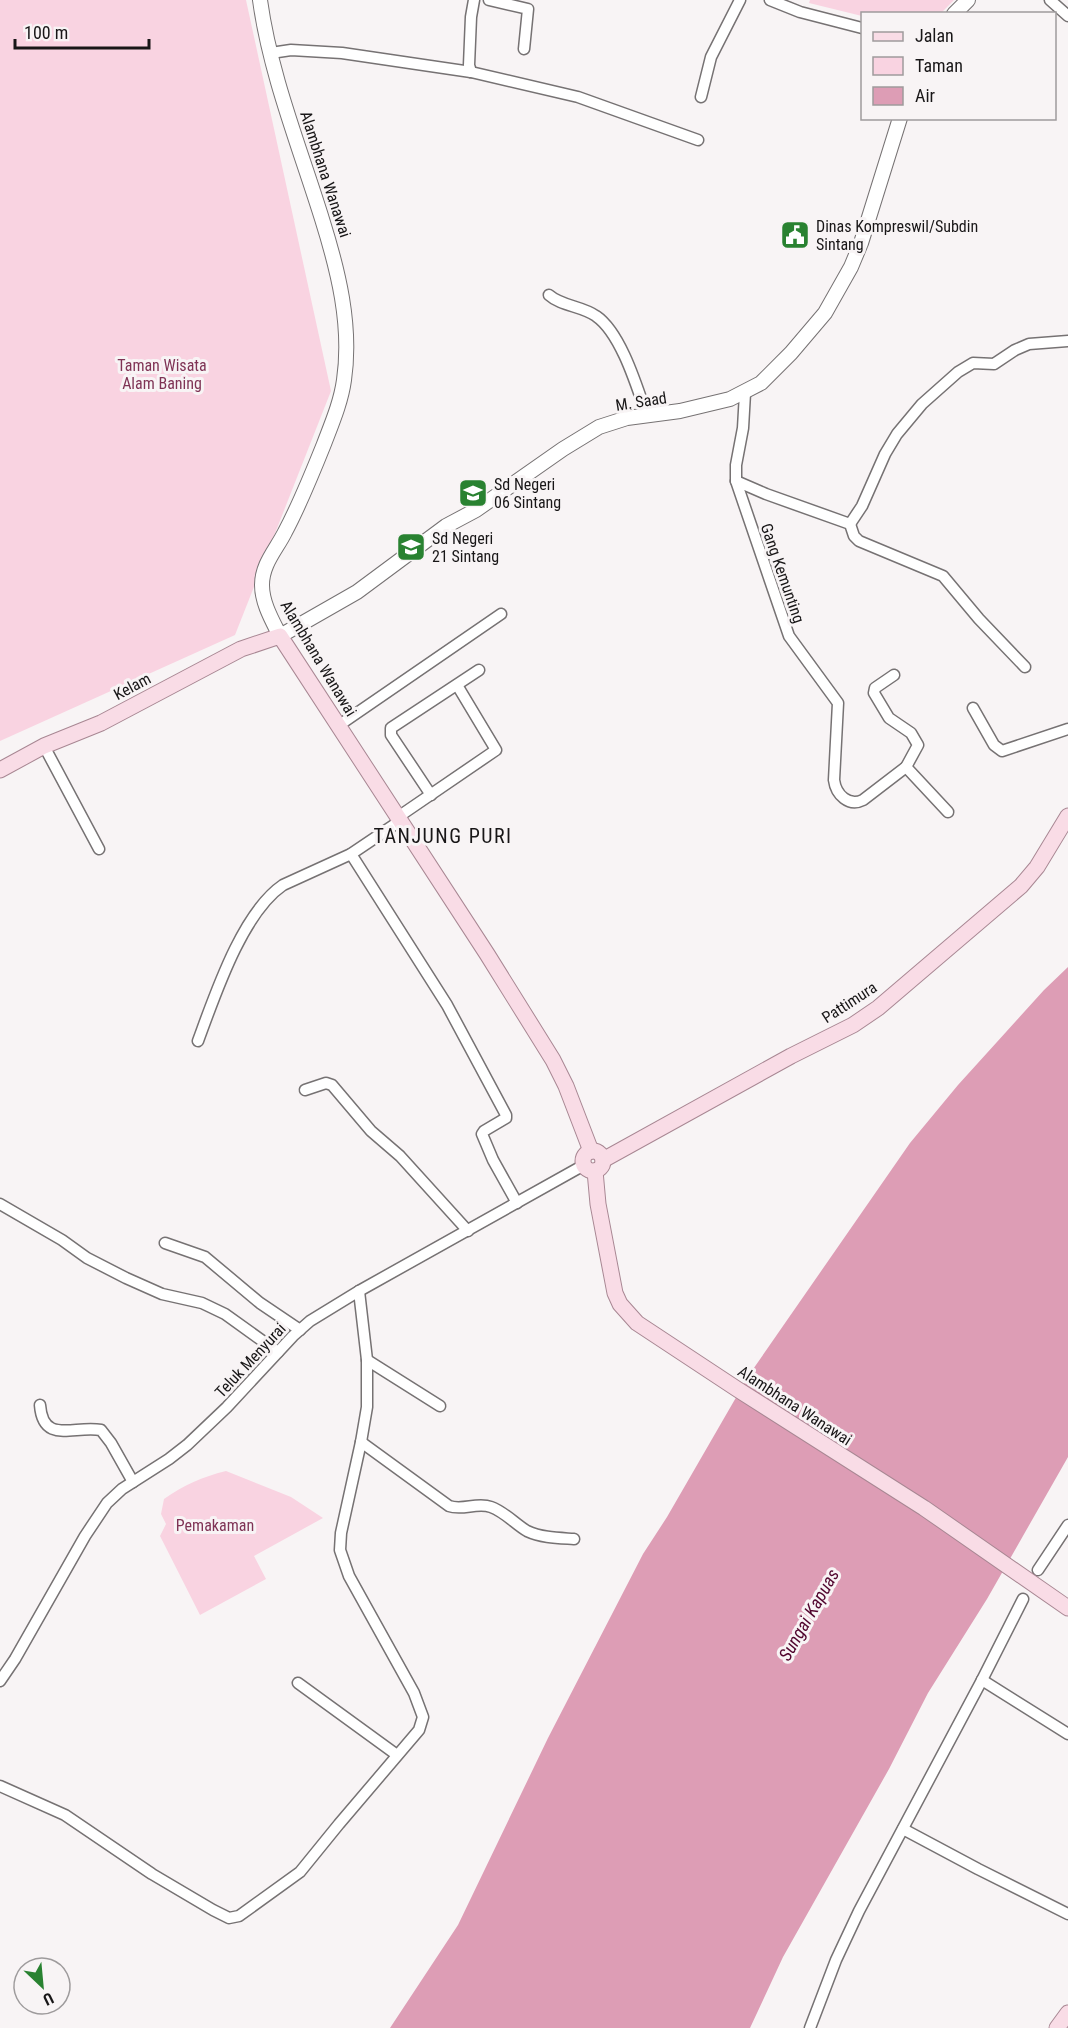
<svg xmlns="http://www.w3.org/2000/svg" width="1068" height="2028" font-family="'Roboto Condensed',sans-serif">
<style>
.green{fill:#f9d3e1}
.water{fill:#dd9db5}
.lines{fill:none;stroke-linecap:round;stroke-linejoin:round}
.street-casing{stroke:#767273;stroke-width:13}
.secondary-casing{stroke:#767273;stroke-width:16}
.primary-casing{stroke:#a88793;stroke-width:17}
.street{stroke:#fff;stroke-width:10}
.secondary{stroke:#fff;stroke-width:14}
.primary{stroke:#f9dce6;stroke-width:15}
.labels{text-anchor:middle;stroke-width:6;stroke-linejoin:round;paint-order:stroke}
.street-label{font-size:16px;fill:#181617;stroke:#f8f4f5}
.poi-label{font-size:16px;fill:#181617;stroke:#f8f4f5;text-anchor:start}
.park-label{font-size:16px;fill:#7f3355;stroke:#f8f4f5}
.water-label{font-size:18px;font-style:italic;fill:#51052e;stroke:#f8f4f5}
.quarter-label{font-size:20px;letter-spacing:1.5px;fill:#181617;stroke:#f8f4f5}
</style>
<rect width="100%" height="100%" fill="#f8f4f5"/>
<g class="green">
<polygon points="0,0 246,0 331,391 235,635 0,741"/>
<polygon points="810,0 954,0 941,13 862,14 862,16 809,3"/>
<path d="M 226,1471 L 291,1497 L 323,1518 L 254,1556 L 266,1579 L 200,1615 L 160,1536 L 166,1524 L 161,1514 L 164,1499 C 184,1485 202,1477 226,1471 Z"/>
</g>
<polygon class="water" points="1068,967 1068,1457 987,1599 928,1693 889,1769 783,1957 750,2028 390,2028 458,1925 548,1738 643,1554 667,1517 749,1375 910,1143 958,1085 1044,990"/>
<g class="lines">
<g class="street-casing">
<g id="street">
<polyline points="489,0 528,9 524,49"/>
<polyline points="770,0 800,12 862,28"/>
<polyline points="1050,0 1068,16"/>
<polyline points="271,53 291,50 342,53 471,72 578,97 698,140"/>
<polyline points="471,72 469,65 471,17 474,0"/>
<polyline points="701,97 711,57 740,0"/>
<path d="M 549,295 C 561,306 582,306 596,316 C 621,333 637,387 647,416"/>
<path d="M 745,393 L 743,428 L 736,465 L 736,481 L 789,636 L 838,703 L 834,780 C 836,795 849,807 863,800 L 906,767 L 918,745 L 911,733 L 889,718 L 874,693 L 875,688 L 894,675"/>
<polyline points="736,481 766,494 850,524 854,536 859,541 943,576 979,619 1025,667"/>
<polyline points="850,524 862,506 885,454 897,434 922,404 958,372 973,363 994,364 1015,350 1029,344 1068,341"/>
<polyline points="973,708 994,745 1002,751 1068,729"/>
<polyline points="338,726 501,614"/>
<polyline points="44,746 99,849"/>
<polyline points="906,767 948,812"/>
<polyline points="431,795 391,735 391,728 479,670"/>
<polyline points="398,817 496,750 457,685"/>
<polyline points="351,854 447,1005 506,1115 506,1118 484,1131 482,1134 493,1160 517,1203"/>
<path d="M 198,1041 C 215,995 242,913 283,885 L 351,854 L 400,821"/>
<polyline points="305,1090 326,1083 332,1085 371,1131 400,1156 468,1231"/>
<polyline points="0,1204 62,1240 87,1258 126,1278 162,1294 202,1303 225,1314 278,1352"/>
<polyline points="165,1243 205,1257 260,1303 300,1330"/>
<polyline points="367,1360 440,1406"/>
<path d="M 40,1405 C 43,1445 74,1425 101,1430 L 111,1443 L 133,1482"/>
<path d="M 361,1442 L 449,1506 C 462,1511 477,1502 491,1507 C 505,1512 515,1524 527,1531 C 542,1538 559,1538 574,1539"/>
<polyline points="1038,1570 1068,1525"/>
<polyline points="982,1680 1068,1734"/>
<polyline points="0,1681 15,1659 85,1536 107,1503 122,1489 169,1459 187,1445 227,1407 293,1336 310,1321 359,1291 584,1165"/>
<polyline points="298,1683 397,1755"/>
<polyline points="0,1786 65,1815 152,1874 213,1910 229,1918 239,1916 300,1872 339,1824 419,1730 423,1717 414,1693 349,1576 340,1550 341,1533 361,1442 367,1407 367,1360 359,1291"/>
<polyline points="903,1829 978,1869 1068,1914"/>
<polyline points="810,2028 836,1960 859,1911 982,1680 1023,1599"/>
</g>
</g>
<g class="secondary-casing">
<g id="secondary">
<path d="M 260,0 C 270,74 300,148 322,219 C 338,270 352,325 344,380 C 341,402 332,423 324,444 C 312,474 300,504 285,532 C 276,550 262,564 262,585 C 262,603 272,620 280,636 L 357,592 L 446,526 L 476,510 L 563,449 L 599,427 L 627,418 L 680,411 L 730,399 L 761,383 L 791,353 L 825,313 L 851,267 L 861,243 L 900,118"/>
<polyline points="954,14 968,0"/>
</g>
</g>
<g class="primary-casing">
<g id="primary">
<polyline points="0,770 44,746 101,723 241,649 280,636 487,954 553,1060 566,1086 591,1151"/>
<circle cx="593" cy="1161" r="10"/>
<polyline points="603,1160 791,1056 853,1025 878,1008 1021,886 1037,867 1068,816"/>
<polyline points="595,1171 598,1204 615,1293 620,1304 637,1323 737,1389 924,1508 1068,1608"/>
<polyline points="1057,2028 1068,2013"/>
</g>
</g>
<use href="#street" class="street"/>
<use href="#secondary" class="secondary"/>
<use href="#primary" class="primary"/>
</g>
<defs>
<g id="civic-square" transform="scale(1.5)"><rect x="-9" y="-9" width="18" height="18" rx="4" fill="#298231" stroke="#f8f4f5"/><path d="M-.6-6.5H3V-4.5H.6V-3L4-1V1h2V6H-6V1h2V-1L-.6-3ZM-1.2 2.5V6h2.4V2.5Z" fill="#fff"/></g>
<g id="school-square" transform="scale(1.5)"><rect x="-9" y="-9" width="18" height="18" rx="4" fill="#298231" stroke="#f8f4f5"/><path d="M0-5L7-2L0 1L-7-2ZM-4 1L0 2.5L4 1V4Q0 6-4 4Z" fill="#fff"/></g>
</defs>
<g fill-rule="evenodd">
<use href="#civic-square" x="795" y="235"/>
<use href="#school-square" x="473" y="493"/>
<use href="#school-square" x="411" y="547"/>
</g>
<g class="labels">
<g class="street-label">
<text transform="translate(326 174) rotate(72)" y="6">Alambhana Wanawai</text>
<text transform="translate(641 401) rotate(-9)" y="6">M. Saad</text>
<text transform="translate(783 573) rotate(71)" y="6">Gang Kemunting</text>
<text transform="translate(319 658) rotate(59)" y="6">Alambhana Wanawai</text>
<text transform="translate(132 686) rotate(-28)" y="6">Kelam</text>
<text transform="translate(849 1002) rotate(-33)" y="6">Pattimura</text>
<text transform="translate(250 1360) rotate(-47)" y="6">Teluk Menyurai</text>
<text transform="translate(795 1405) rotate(33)" y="6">Alambhana Wanawai</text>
</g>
<g class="poi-label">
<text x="816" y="232">Dinas Kompreswil/Subdin<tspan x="816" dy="18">Sintang</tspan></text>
<text x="494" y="490">Sd Negeri<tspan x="494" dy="18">06 Sintang</tspan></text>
<text x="432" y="544">Sd Negeri<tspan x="432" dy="18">21 Sintang</tspan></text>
</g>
<g class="park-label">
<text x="162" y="371">Taman Wisata<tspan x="162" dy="18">Alam Baning</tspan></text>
<text x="215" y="1531">Pemakaman</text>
</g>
<g class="water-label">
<text transform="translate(809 1615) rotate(-60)" y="6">Sungai Kapuas</text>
</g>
<g class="quarter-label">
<text x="443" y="843">TANJUNG PURI</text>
</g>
</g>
<rect x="861" y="12" width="195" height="108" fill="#f8f4f5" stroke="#9e9b9c" stroke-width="1.5"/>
<rect x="873" y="32" width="30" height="9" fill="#f9dce6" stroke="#9e9b9c" stroke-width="1.5"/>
<text x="915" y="42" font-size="18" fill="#181617">Jalan</text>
<rect x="873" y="57" width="30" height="18" fill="#f9d3e1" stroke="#9e9b9c" stroke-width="1.5"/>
<text x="915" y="72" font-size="18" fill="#181617">Taman</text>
<rect x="873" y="87" width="30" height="18" fill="#dd9db5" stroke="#9e9b9c" stroke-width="1.5"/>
<text x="915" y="102" font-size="18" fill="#181617">Air</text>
<g transform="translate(42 1986) rotate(154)"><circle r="28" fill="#f8f4f5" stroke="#9e9b9c" stroke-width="1.5"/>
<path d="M0-4.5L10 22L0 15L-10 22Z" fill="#298231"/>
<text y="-9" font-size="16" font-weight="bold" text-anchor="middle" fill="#181617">U</text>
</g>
<path d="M15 39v9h134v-9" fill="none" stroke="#181617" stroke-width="3"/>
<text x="24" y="39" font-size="18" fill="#181617" stroke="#f8f4f5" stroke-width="4.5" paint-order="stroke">100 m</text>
</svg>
